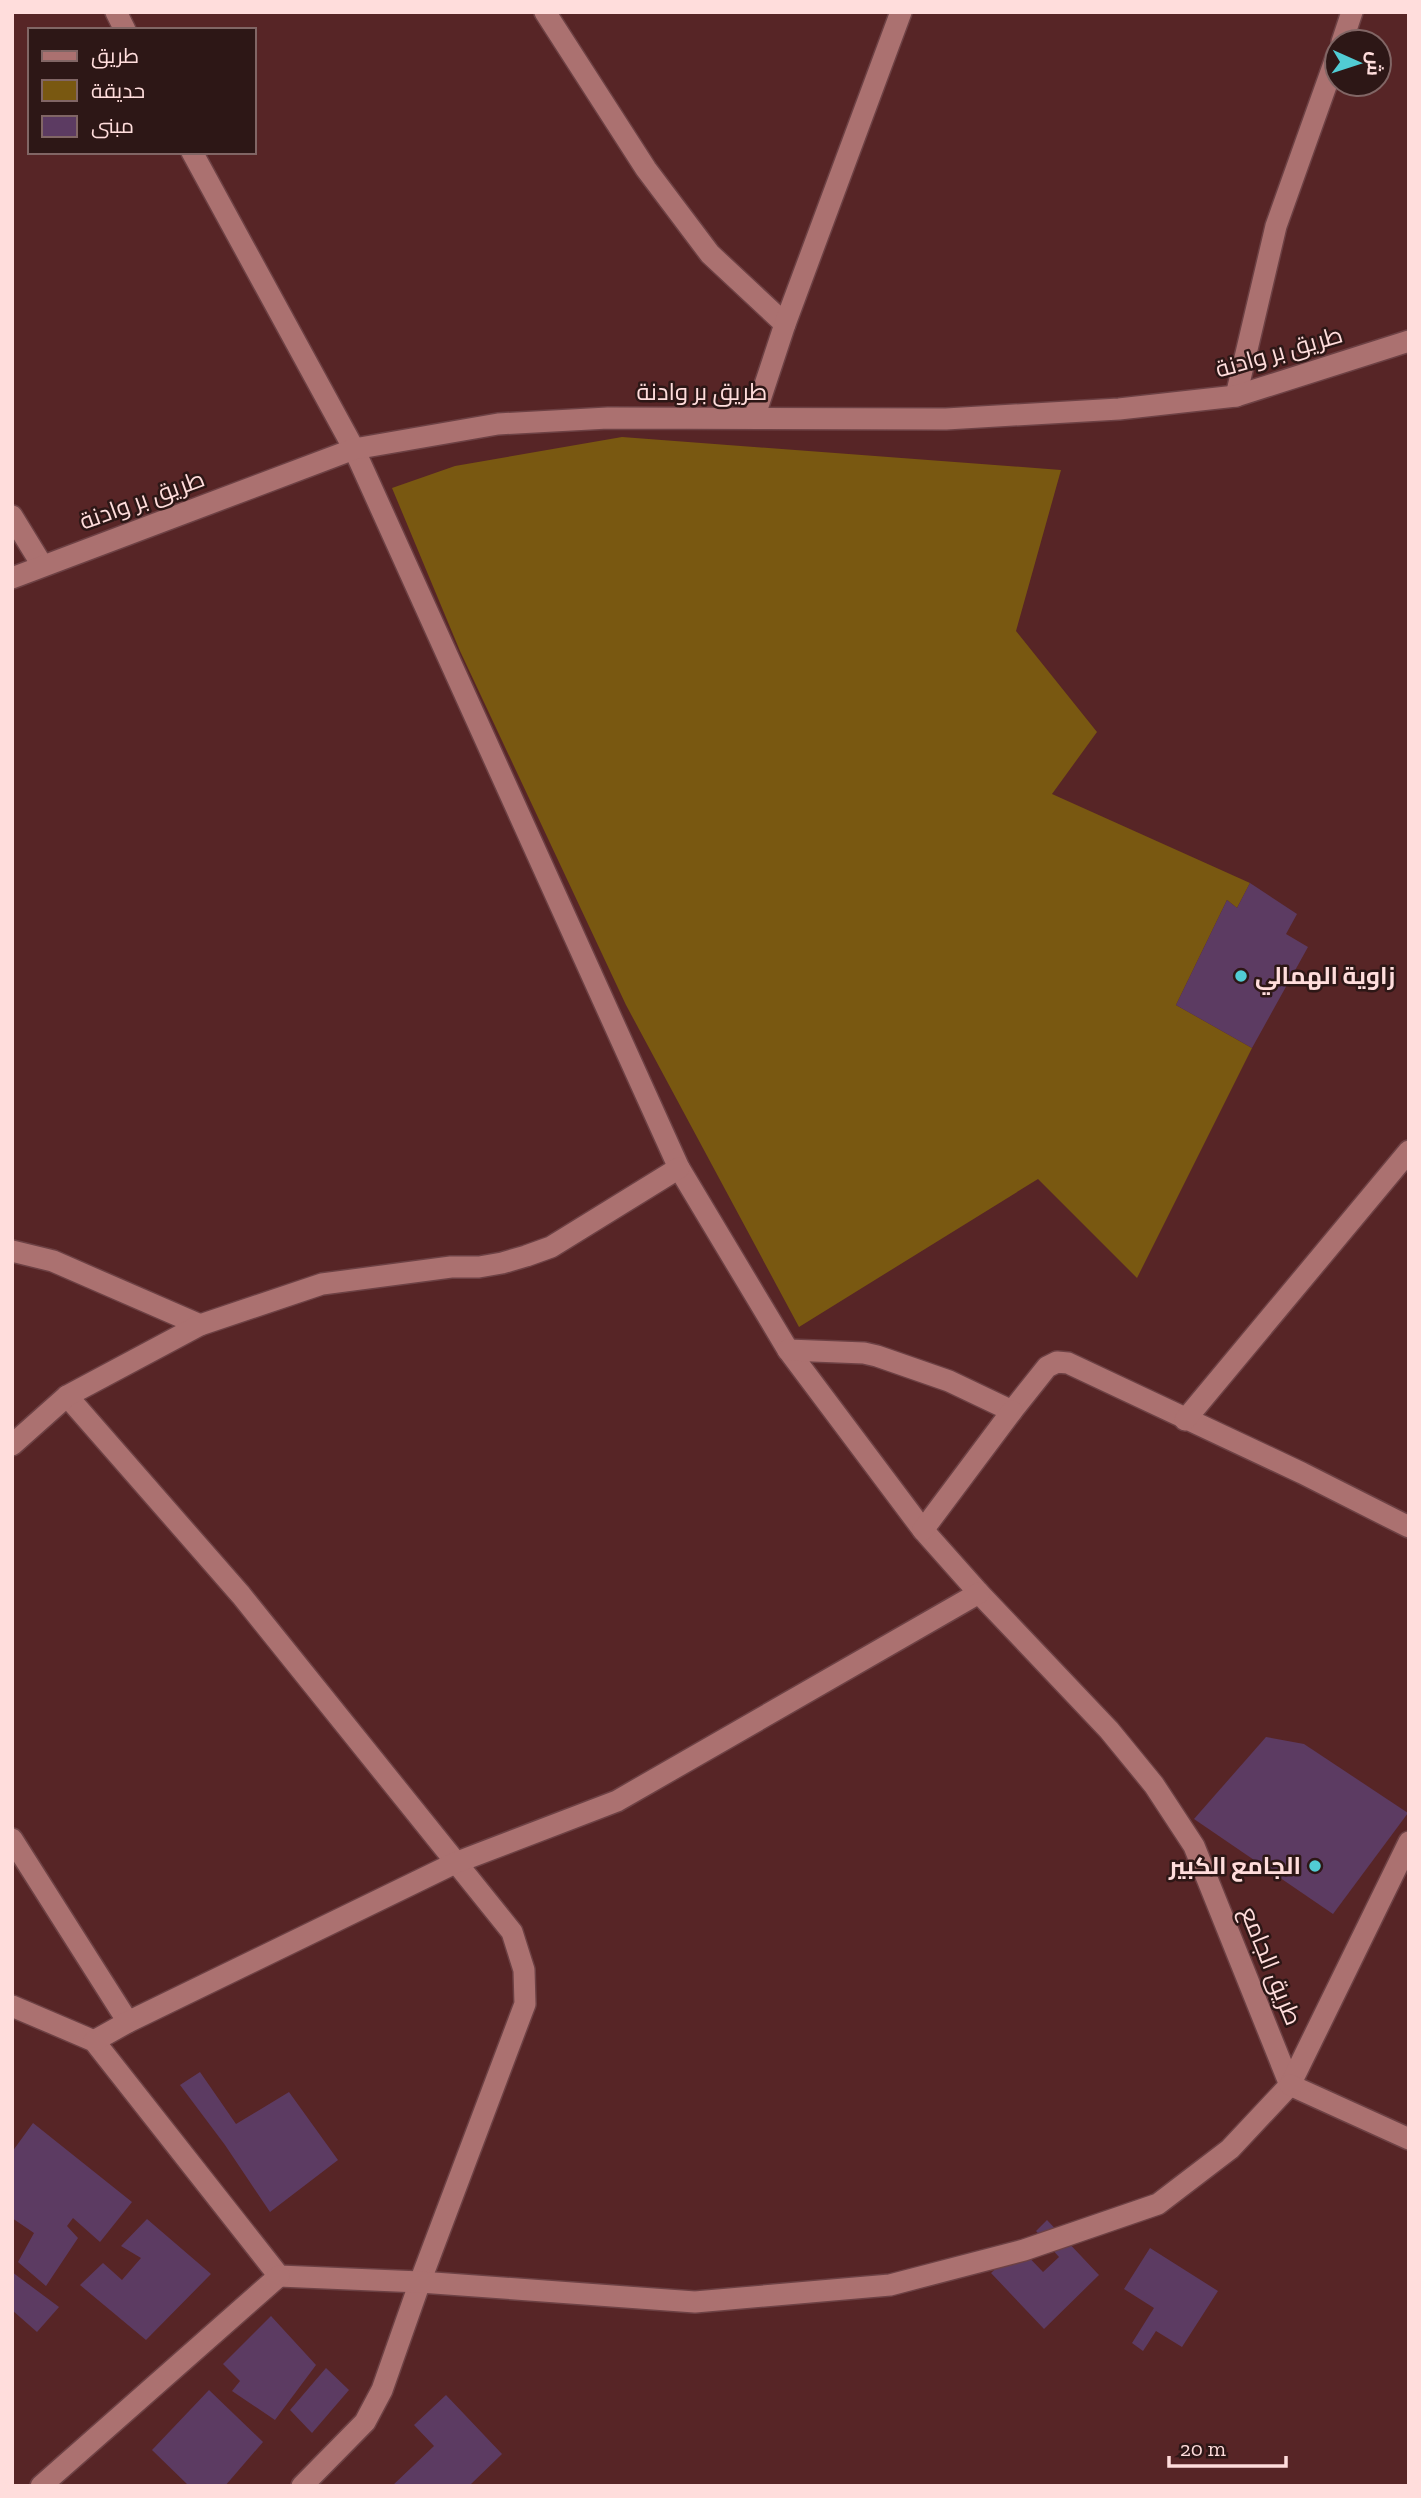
<svg xmlns="http://www.w3.org/2000/svg" width="1421" height="2498" font-family="'Zilla Slab',Cairo,serif">
<style>
.green{fill:#795811}
.building{fill:#5c3b62}
.lines{fill:none;stroke-linecap:round;stroke-linejoin:round}
.minor-casing{stroke:#6d4144;stroke-width:24}
.minor{stroke:#ab7170;stroke-width:21}
.poi-dot{fill:#51ccd4;stroke:#2d1716;stroke-width:2.5}
.labels{text-anchor:middle;stroke-width:5;stroke-linejoin:round;paint-order:stroke}
.street-label{font-size:24px;fill:#ffdddc;stroke:#2d1716}
.poi-label{font-size:24px;font-weight:bold;fill:#ffdddc;stroke:#2d1716;text-anchor:start}
</style>
<rect width="100%" height="100%" fill="#572526"/>
<polygon class="green" points="622,437 1061,470 1016,631 1097,732 1052,794 1250,883 1237,908 1227,900 1176,1005 1252,1048 1137,1278 1038,1179 799,1327 626,1005 460,651 392,488 455,466"/>
<g class="building">
<polygon points="1250,883 1297,914 1286,934 1308,947 1252,1048 1176,1005 1227,900 1237,908"/>
<polygon points="1266,1737 1304,1744 1408,1813 1333,1914 1194,1819"/>
<polygon points="200,2072 236,2124 289,2092 338,2160 270,2212 225,2145 180,2085"/>
<polygon points="33,2123 132,2202 100,2242 73,2218 67,2226 78,2238 46,2286 18,2262 34,2233 12,2218 12,2152"/>
<polygon points="147,2219 211,2274 146,2340 80,2285 103,2263 122,2280 141,2258 121,2246"/>
<polygon points="1047,2220 1099,2275 1044,2329 991,2273 1019,2247 1043,2272 1059,2257 1036,2231"/>
<polygon points="1150,2248 1218,2291 1182,2347 1156,2331 1143,2351 1132,2343 1154,2308 1124,2289"/>
<polygon points="12,2272 59,2307 37,2332 12,2310"/>
<polygon points="271,2316 316,2365 275,2420 232,2391 240,2381 223,2364"/>
<polygon points="326,2368 349,2390 312,2433 290,2410"/>
<polygon points="209,2390 263,2442 225,2486 189,2486 152,2450"/>
<polygon points="446,2395 502,2454 469,2486 392,2486 434,2446 414,2425"/>
</g>
<g class="lines">
<g class="minor-casing">
<g id="minor">
<polyline points="116,12 125,30"/>
<polyline points="545,12 646,169 710,254 785,324"/>
<polyline points="1342,42 1352,12"/>
<polyline points="192,152 354,449 679,1168 788,1350 923,1530 979,1593 1109,1730 1154,1785 1194,1846 1290,2085"/>
<polyline points="1236,396 1276,226 1337,55"/>
<polyline points="754,418 785,324 901,12"/>
<polyline points="12,516 42,565"/>
<polyline points="12,578 354,449 498,424 608,418 946,419 1119,409 1236,396 1409,341"/>
<polyline points="12,1251 53,1261 200,1325"/>
<polyline points="788,1350 864,1353 877,1356 949,1381 1012,1411 1047,1367 1057,1362 1068,1363 1302,1473 1409,1527"/>
<polyline points="67,1396 241,1595 512,1932 524,1970 525,2004 420,2282 382,2390 365,2422 302,2486"/>
<polyline points="1185,1420 1409,1151"/>
<polyline points="12,1445 67,1396 200,1325 322,1284 451,1267 479,1267 502,1263 526,1256 551,1247 679,1168"/>
<polyline points="923,1530 1012,1411"/>
<polyline points="12,1839 128,2022"/>
<polyline points="12,2006 94,2041 279,2276 420,2282 695,2302 890,2285 1024,2250 1158,2204 1230,2149 1290,2085 1409,1842"/>
<polyline points="94,2041 128,2022 455,1863 617,1801 979,1593"/>
<polyline points="1290,2085 1409,2139"/>
<polyline points="41,2486 279,2276"/>
</g>
</g>
<use href="#minor" class="minor"/>
</g>
<g class="poi-dot">
<circle cx="1241" cy="976" r="7"/>
<circle cx="1315" cy="1866" r="7"/>
</g>
<g class="labels">
<g class="street-label">
<text transform="translate(1279 352) rotate(-16)" y="8">طريق بر وادنة</text>
<text x="702" y="400">طريق بر وادنة</text>
<text transform="translate(142 500) rotate(-20)" y="8">طريق بر وادنة</text>
<text transform="translate(1271 1966) rotate(68)" y="8">طريق الجامع</text>
</g>
<g class="poi-label">
<text x="1255" y="984">زاوية الهمالي</text>
<text x="1301" y="1874" text-anchor="end">الجامع الكبير</text>
</g>
</g>
<rect width="1421" height="2498" fill="none" stroke="#ffdddc" stroke-width="28"/>
<rect x="28" y="28" width="228" height="126" fill="#2d1716" stroke="#816665" stroke-width="2"/>
<rect x="42" y="51" width="35" height="10" fill="#ab7170" stroke="#816665" stroke-width="2"/>
<text x="91" y="63" font-size="21" fill="#ffdddc">طريق</text>
<rect x="42" y="80" width="35" height="21" fill="#795811" stroke="#816665" stroke-width="2"/>
<text x="91" y="98" font-size="21" fill="#ffdddc">حديقة</text>
<rect x="42" y="116" width="35" height="21" fill="#5c3b62" stroke="#816665" stroke-width="2"/>
<text x="91" y="133" font-size="21" fill="#ffdddc">مبنى</text>
<g transform="translate(1358 63) rotate(93)"><circle r="33" fill="#2d1716" stroke="#816665" stroke-width="2"/>
<path d="M0-5L12 26L0 18L-12 26Z" fill="#51ccd4"/>
<text y="-10" font-size="19" font-weight="bold" text-anchor="middle" fill="#ffdddc">ش</text>
</g>
<path d="M1169 2456v10h117v-10" fill="none" stroke="#ffdddc" stroke-width="3.5"/>
<text x="1180" y="2456" font-size="21" fill="#ffdddc" stroke="#2d1716" stroke-width="5" paint-order="stroke">20 m</text>
</svg>
